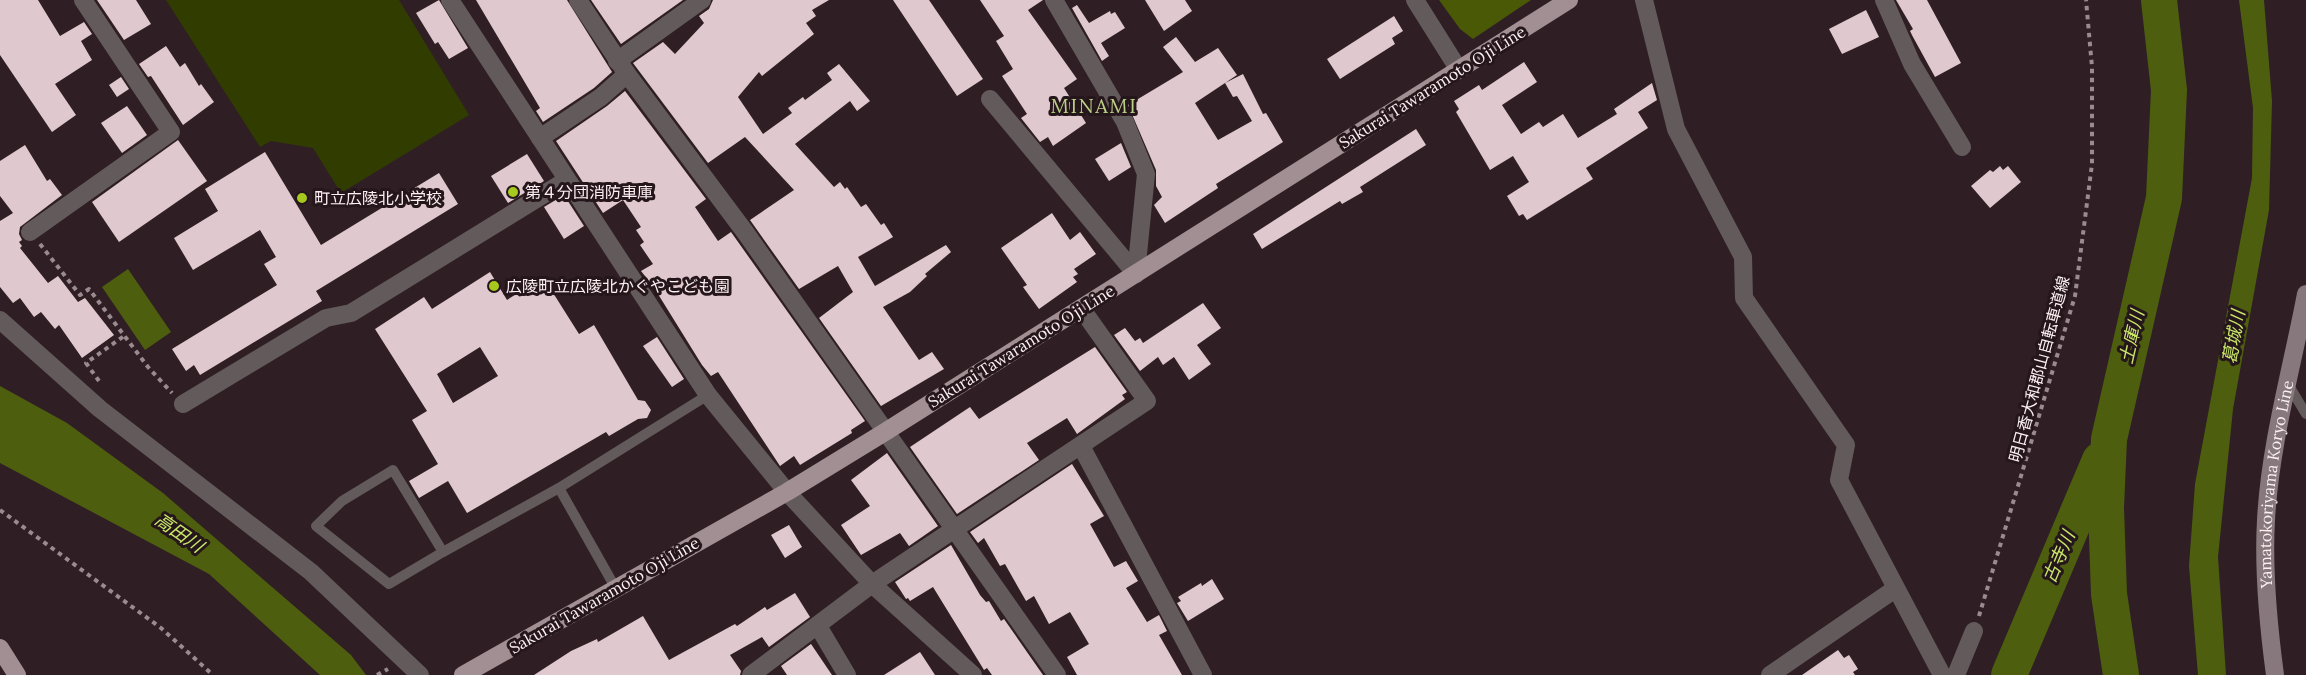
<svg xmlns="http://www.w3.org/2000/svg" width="2306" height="675" font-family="Lora,'Noto Sans JP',serif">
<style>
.green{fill:#313d00}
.forest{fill:#495906}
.water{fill:#4e5e0f}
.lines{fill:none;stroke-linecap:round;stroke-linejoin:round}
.river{stroke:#4e5e0f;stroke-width:36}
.building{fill:#dfc8ce;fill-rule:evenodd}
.path{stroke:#998b8f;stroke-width:4;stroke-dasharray:4.5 4.5;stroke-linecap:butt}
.lane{stroke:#635a5c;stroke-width:10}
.street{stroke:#635a5c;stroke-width:18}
.secondary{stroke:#86787c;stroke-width:18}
.primary{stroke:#a18f94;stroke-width:18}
.poi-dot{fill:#a7c81f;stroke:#25161b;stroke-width:2}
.labels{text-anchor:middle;stroke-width:6;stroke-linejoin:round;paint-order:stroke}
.street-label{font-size:16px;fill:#fcf0f3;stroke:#25161b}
.poi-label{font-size:16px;fill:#fcf0f3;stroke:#25161b;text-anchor:start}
.water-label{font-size:18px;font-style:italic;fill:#c9e869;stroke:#25161b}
.quarter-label{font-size:20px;letter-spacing:1.5px;fill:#bbd086;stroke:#25161b}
</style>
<rect width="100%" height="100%" fill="#2f1f24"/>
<polygon class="green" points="166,0 399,0 469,115 341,193 313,148 271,141 260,147"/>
<polygon class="forest" points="1439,0 1531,0 1473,39 1460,29"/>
<g class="water">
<polygon points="2239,0 2264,0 2272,101 2269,210 2233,409 2218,557 2226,675 2198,675 2189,566 2195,484 2252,178 2253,108"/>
<polygon points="128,269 171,332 145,350 102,287"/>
<polygon points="0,386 67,423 163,493 351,655 366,675 320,675 209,574 0,463"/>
</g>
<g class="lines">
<g class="river">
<polyline points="2009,675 2100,460"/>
<polyline points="2121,675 2109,594 2106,508 2109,439 2164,198 2169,90 2159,0"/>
</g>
</g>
<g class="building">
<polygon points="0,0 38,0 60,36 84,22 92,34 81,41 92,60 55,84 76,115 52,132 0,55"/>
<polygon points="97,0 136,0 151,24 124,40"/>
<polygon points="439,0 468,48 449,59 438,42 435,44 416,13"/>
<polygon points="476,0 567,0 612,72 594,88 543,122 536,111 540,108"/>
<polygon points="591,0 683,0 621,44"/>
<polygon points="713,0 829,0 812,10 816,16 806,23 814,34 762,76 759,72 738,97 763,134 792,113 788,108 803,97 805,100 832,80 827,73 839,64 870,101 857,111 850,101 795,144 834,187 840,182 845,189 847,187 861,207 866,204 881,225 884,223 893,237 858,257 875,286 946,245 951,252 925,274 927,276 910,292 883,307 919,360 932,352 944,369 881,406 819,318 853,292 838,266 799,289 750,220 794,190 745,137 708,163 633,63 663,42 675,54 704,23 699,16 709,9"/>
<polygon points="893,0 929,0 983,79 957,96"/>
<polygon points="980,0 1043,0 1028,10 1077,79 1064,88 1086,123 1053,146 1048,137 1040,142 1021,118 1027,114 1002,76 1013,69 996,41 1004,36"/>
<polygon points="1145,0 1185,0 1192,11 1164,31"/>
<polygon points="1896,0 1927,0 1961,63 1935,77 1913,37 1910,31 1913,29"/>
<polygon points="1077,5 1089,23 1110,11 1111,14 1115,12 1125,28 1101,43 1109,56 1102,61 1072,8"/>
<polygon points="1866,10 1879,37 1842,54 1829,29"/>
<polygon points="1394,16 1403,31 1392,38 1395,44 1340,79 1327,59"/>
<polygon points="1176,37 1195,62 1218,48 1237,75 1195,103 1218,140 1252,121 1237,96 1233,97 1225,83 1243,74 1263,114 1266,113 1283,142 1216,184 1218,188 1165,223 1154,205 1162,197 1156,186 1156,170 1128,105 1183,72 1163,47"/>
<polygon points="166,46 180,67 185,63 199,86 201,84 214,102 183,125 151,76 148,77 139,64"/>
<polygon points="1524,62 1537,82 1502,105 1521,134 1539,122 1543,127 1563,114 1578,138 1617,114 1614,109 1652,83 1657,100 1638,112 1648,128 1586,168 1593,179 1527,220 1523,214 1519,216 1507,196 1529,182 1513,156 1490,170 1456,112 1459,109 1454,101 1479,85 1482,90"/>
<polygon points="121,77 129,89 117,97 109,85"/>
<polygon points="625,91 706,199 695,207 718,241 731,232 865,421 851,430 852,433 800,465 794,456 780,466 718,372 711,376 702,365 653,286 641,271 653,264 640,245 644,242 636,230 641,227 623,200 603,213 556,141 607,106"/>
<polygon points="127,106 147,135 122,153 101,123"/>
<polygon points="1416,129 1426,145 1360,187 1363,192 1342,204 1340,201 1262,249 1253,234"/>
<polygon points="178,140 207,181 119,242 92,202"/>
<polygon points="1121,143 1131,167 1109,181 1095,159"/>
<polygon points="25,145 47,181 50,179 62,195 20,227 19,234 22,240 19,242 22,246 20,248 48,283 58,276 78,302 85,298 114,335 82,358 59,325 55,329 41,312 34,317 20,298 13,303 0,287 0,221 13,213 0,196 0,161"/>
<polygon points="265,152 321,245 439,173 458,204 316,291 322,301 200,375 194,365 186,371 172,349 277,285 264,264 276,257 260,230 193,270 174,238 218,211 205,189"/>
<polygon points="527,154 544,181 508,203 491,176"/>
<polygon points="2000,166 2003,170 2008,166 2021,182 1990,208 1971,186 1990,170 1993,172"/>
<polygon points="564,195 584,226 564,239 544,207"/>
<polygon points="1052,213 1070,240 1080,232 1096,254 1074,269 1078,274 1073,277 1077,282 1039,309 1023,287 1027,285 1001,248"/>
<path d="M 490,272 L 507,300 L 543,277 L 579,334 L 594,325 L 638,400 L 645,401 L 651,410 L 647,418 L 638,419 L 609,436 L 606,432 L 467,513 L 448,481 L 419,498 L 409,481 L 438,464 L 412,420 L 427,411 L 375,329 L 424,297 L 432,309 ZM 480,347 L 498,376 L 453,403 L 437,374 Z"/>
<polygon points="1203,303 1221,328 1197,345 1211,364 1189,380 1174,357 1163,365 1158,357 1140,371 1114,335 1125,328 1135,341 1140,338 1143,343"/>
<polygon points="657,337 684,379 672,387 643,346"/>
<polygon points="1095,347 1127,392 1122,395 1125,399 1077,434 1067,418 1027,443 1039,460 957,514 910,447 970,407 979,419"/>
<polygon points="887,453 938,526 909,546 900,533 861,555 841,525 870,506 851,480"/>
<polygon points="1072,464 1104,516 1090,524 1114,567 1126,561 1138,581 1126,588 1147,622 1159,615 1167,631 1159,635 1182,675 1077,675 1067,657 1089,644 1070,612 1049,624 1034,596 1026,601 1005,564 1000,566 984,538 978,543 970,532"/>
<polygon points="789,525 802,547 785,558 771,535"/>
<polygon points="951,545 980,595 986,602 989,601 1001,621 1004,619 1043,675 992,675 987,668 984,670 933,587 910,601 908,598 906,599 895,582"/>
<polygon points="1212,579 1224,599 1188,621 1177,603 1181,601 1178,597 1201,583 1202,586"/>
<polygon points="795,593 810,617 769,647 762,637 730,655 741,671 740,675 534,675 571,651 597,639 598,642 643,616 669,660 735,624 737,626 765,607 767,610"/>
<polygon points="811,644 832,675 787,675 781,666"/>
<polygon points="1838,650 1844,658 1849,655 1858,669 1853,672 1855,675 1802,675"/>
<polygon points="920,652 935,675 884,675"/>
</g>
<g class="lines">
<g class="path">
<polyline points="40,244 80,295 89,289 148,367 172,393"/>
<polyline points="99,381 86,363 124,336"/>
<polyline points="0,510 161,628 213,675"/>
<polyline points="1979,616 2075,296 2092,164 2092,67 2086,0"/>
<polyline points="377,675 388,669"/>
</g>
<g class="lane">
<polyline points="2288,384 2306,414"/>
<polygon points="393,470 443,552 389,584 316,526 342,501"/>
<polyline points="559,488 615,587"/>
<polyline points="443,552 559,488 708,395"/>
</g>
<g class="street">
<polyline points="450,0 708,395 787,492 872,584 973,675"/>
<polyline points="578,0 627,74 745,232 1057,675"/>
<polyline points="1054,0 1125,122 1146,174 1136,274"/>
<polyline points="1415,0 1459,70"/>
<polyline points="1644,0 1676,129 1743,257 1744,298 1846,445 1839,480 1942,675"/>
<polyline points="1884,0 1912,64 1962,147"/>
<polyline points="617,61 702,0"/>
<polyline points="990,99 1136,274"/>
<polyline points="540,138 601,97 627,74"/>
<polyline points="30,232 171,132 83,0"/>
<polyline points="0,320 100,409 311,572 420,675"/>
<polyline points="183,404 326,318 351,313 567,180"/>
<polyline points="1081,446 1203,675"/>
<polyline points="818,626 847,675"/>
<polyline points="751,675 872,584 1147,401 1081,308"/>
<polyline points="1770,675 1895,589"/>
<polyline points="1956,675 1974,631"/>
</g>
<path class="secondary" id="s1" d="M 2275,675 C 2268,623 2263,572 2266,520 C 2270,444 2292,368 2306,294"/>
<g class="primary">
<polyline points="0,648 17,675"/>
<polyline points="463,675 787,492 885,432 1569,0"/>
</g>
</g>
<g class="poi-dot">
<circle cx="513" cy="192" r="6"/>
<circle cx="302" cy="198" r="6"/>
<circle cx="494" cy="286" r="6"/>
</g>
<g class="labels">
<g class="street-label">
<text transform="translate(1432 87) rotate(-32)" y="6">Sakurai Tawaramoto Oji Line</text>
<text transform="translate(1021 346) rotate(-32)" y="6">Sakurai Tawaramoto Oji Line</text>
<text transform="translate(2039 369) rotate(-75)" y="6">明日香大和郡山自転車道線</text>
<text dy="6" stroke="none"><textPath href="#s1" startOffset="192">Yamatokoriyama Koryo Line</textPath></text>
<text transform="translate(604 595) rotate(-30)" y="6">Sakurai Tawaramoto Oji Line</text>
</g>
<g class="poi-label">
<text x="525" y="198">第４分団消防車庫</text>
<text x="314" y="204">町立広陵北小学校</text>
<text x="506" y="292">広陵町立広陵北かぐやこども園</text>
</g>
<g class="water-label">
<text transform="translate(2132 337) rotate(-77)" y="6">土庫川</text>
<text transform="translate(2234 337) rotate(-80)" y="6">葛城川</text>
<text transform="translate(179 533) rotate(35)" y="6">高田川</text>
<text transform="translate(2059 557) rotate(-67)" y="6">古寺川</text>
</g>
<g class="quarter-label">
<text x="1094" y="113">MINAMI</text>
</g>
</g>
</svg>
